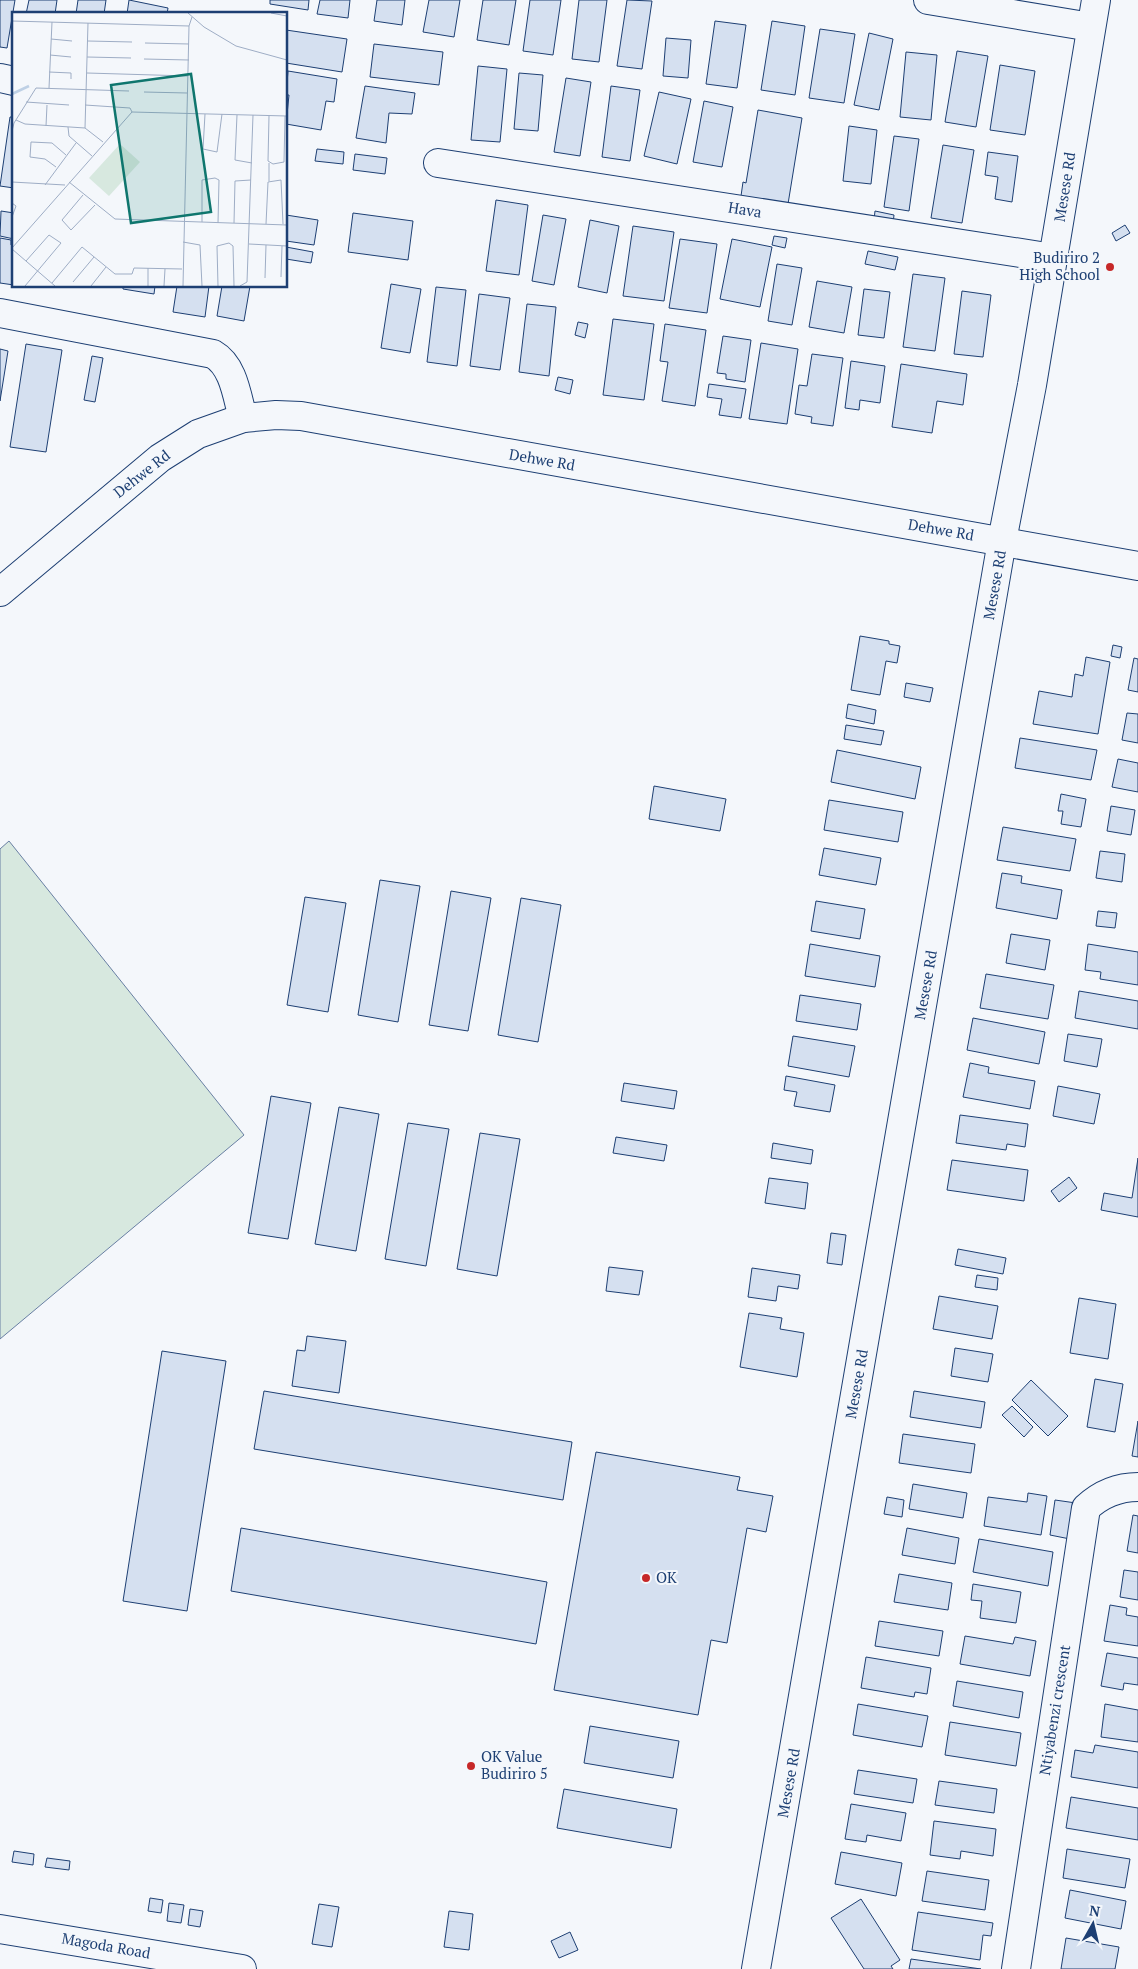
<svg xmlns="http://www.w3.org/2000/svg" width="1138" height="1969" font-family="'PT Serif',serif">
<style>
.green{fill:#d7e8df;stroke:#687fa3}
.building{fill:#d5e0f0;stroke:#1d3f73}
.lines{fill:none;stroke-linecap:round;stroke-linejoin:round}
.minor-casing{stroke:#1d3f73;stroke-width:30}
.minor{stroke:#f4f7fb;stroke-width:28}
.poi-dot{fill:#c62828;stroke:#f4f7fb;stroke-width:2}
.labels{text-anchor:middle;stroke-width:4;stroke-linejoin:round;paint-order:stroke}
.street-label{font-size:15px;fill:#1d3f73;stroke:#f4f7fb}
.poi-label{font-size:15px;fill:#1d3f73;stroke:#f4f7fb;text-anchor:start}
.inset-river{fill:none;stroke:#bed0e5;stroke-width:2.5}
.inset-road{fill:none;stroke:#9eadc5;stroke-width:1}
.view{fill:#0f766e;fill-opacity:0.15;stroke:#0f766e;stroke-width:2.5}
.inset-edge{fill:none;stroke:#1d3f73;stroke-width:2.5}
</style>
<rect width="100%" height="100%" fill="#f4f7fb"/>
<polygon class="green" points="9,841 244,1135 0,1339 0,849"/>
<g class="building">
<polygon points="0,0 15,0 7,48 0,47"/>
<polygon points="29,0 57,0 55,14 26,14"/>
<polygon points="78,0 106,0 104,14 76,14"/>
<polygon points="129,0 168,8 167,14 127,14"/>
<polygon points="270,0 309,0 308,10 270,4"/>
<polygon points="320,0 350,0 348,18 317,14"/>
<polygon points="377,0 405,0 402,25 374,21"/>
<polygon points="429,0 460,0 454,37 423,32"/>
<polygon points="483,0 516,0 509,45 477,40"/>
<polygon points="530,0 561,0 553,55 523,51"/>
<polygon points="579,0 607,0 599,62 572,59"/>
<polygon points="627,0 652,1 642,69 617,66"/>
<polygon points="715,21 746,25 737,88 706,84"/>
<polygon points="772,21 805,26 795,95 761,90"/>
<polygon points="820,29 855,34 844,103 809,98"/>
<polygon points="286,30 347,39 342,72 286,63"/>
<polygon points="869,33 893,39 879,110 854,105"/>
<polygon points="666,38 691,40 688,78 663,76"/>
<polygon points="374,44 443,52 439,85 370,77"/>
<polygon points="957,51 988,56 976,127 945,122"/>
<polygon points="906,52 937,55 931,120 900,117"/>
<polygon points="1000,65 1035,71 1025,135 990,130"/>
<polygon points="478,66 507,69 500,142 471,140"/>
<polygon points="288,71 337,79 334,102 326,101 321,130 286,124 289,95 286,95"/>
<polygon points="519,73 543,75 538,131 514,129"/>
<polygon points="566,78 591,82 580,156 554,152"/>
<polygon points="365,86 415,93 412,114 389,113 386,143 356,138"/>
<polygon points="611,86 640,90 630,161 602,157"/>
<polygon points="659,92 691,99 677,164 644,156"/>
<polygon points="704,101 733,107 722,167 693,162"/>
<polygon points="758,110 802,118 788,204 741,196 743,182 746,183"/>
<polygon points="10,117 14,117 14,188 0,186"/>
<polygon points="849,126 877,130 871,184 843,181"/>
<polygon points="894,136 919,139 909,211 884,207"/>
<polygon points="943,145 974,150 962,223 931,218"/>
<polygon points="317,149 344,152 343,164 315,161"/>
<polygon points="988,152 1018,156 1012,202 995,199 998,177 985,175"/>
<polygon points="355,154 387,158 385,174 353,170"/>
<polygon points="496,200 528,205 519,275 486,271"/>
<polygon points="1,211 14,213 14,239 0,236"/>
<polygon points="875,211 894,215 893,224 874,220"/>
<polygon points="353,213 413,221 408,260 348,252"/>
<polygon points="286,215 318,220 314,245 286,241"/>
<polygon points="543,215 566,219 554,285 532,281"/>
<polygon points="590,220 619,226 607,293 578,287"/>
<polygon points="1125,225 1130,233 1116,241 1112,233"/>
<polygon points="633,226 674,232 664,301 623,296"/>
<polygon points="774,236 787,238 785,248 772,245"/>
<polygon points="0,238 11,240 11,245 14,246 14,285 0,283"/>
<polygon points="680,239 717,244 707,313 669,308"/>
<polygon points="732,239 772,247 760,307 720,299"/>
<polygon points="286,247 313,252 311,263 286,259"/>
<polygon points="868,251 898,257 895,270 865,264"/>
<polygon points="777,264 802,268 792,325 768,321"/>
<polygon points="913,274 945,278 935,351 903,347"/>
<polygon points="817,281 852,287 844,333 809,327"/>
<polygon points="391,284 421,289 410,353 381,348"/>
<polygon points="123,286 155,286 154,294 123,289"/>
<polygon points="177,286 209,286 205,317 173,312"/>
<polygon points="222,286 250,286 244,321 217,316"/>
<polygon points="436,287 466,290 457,366 427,362"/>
<polygon points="864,289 890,292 884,338 858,335"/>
<polygon points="962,291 991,295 983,357 954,354"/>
<polygon points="479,294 510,298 500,370 470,366"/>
<polygon points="527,304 556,307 549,376 519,372"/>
<polygon points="613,319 654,324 644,400 603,395"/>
<polygon points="578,322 588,324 585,338 575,335"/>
<polygon points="665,324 706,330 695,406 662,401 668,362 660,361"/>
<polygon points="723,336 751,340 745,382 726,379 726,374 717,373"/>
<polygon points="761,343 798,349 787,424 749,419"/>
<polygon points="26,344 62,350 46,452 10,447"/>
<polygon points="0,349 8,351 0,401"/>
<polygon points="812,354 843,358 833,426 811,423 812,417 795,414 799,385 807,386"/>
<polygon points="92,356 103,358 95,402 84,400"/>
<polygon points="851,361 885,366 880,403 860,400 859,410 845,408"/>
<polygon points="901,364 967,374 963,405 937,401 932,433 892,427"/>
<polygon points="558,377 573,380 570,394 555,390"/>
<polygon points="709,384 746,389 741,418 719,415 722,399 707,397"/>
<polygon points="860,636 889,641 889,644 900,646 897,663 886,661 880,695 851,690"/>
<polygon points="1113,645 1122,647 1120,658 1111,656"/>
<polygon points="1086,657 1110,662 1098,734 1033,724 1039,691 1072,697 1075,674 1083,676"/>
<polygon points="1134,658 1138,659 1138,692 1128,690"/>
<polygon points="906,683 933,688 930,702 904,697"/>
<polygon points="848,704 876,710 874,724 846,718"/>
<polygon points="1127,713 1138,714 1138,743 1122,740"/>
<polygon points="846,725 884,731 881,745 844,739"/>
<polygon points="1020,738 1097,750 1091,780 1015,768"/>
<polygon points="837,750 921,767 915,799 831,782"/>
<polygon points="1118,759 1138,763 1138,792 1112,787"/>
<polygon points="654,786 726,799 720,831 649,819"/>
<polygon points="1061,794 1086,799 1081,827 1061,824 1063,811 1058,811"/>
<polygon points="829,800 903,812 898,842 824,830"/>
<polygon points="1111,806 1135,810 1131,835 1107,831"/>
<polygon points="1003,827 1076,839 1070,871 997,860"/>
<polygon points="824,848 881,858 876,885 819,875"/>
<polygon points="1100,851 1125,854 1122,882 1096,878"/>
<polygon points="1002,873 1022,876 1021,883 1062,890 1057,919 996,908"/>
<polygon points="380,880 420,886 398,1022 358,1015"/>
<polygon points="451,891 491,898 468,1031 429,1025"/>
<polygon points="305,897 346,903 328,1012 287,1005"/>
<polygon points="521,898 561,905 538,1042 498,1035"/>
<polygon points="816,901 865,909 860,939 811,931"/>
<polygon points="1098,911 1117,913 1115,928 1096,926"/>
<polygon points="1011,934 1050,940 1045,970 1006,963"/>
<polygon points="810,944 880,956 875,987 805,976"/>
<polygon points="1088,944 1138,952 1138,985 1100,979 1101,972 1085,970"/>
<polygon points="986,974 1054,985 1048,1019 980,1008"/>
<polygon points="1079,991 1138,1001 1138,1029 1075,1018"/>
<polygon points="800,995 861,1004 857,1030 796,1021"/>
<polygon points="973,1018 1045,1032 1039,1064 967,1050"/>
<polygon points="1068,1034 1102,1039 1097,1067 1064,1061"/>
<polygon points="793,1036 855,1046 849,1077 788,1066"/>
<polygon points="970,1063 989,1067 988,1073 1035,1081 1030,1109 963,1097"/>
<polygon points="786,1076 835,1085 830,1112 794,1106 797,1092 784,1090"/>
<polygon points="624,1083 677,1091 674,1109 621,1101"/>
<polygon points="1058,1086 1100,1094 1094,1124 1053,1116"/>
<polygon points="271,1096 311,1103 288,1239 248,1233"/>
<polygon points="339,1107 379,1114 356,1251 315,1244"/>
<polygon points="960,1115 1028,1124 1025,1147 1007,1144 1006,1150 956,1143"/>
<polygon points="408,1123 449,1129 426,1266 385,1259"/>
<polygon points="480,1133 520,1139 497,1276 457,1269"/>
<polygon points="616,1137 667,1145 664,1161 613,1153"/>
<polygon points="773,1143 813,1150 811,1164 771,1158"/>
<polygon points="1138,1158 1138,1217 1101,1210 1104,1193 1132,1198"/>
<polygon points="952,1160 1028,1170 1024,1201 947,1190"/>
<polygon points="1069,1177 1077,1188 1059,1202 1051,1191"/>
<polygon points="769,1178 808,1183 805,1209 765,1203"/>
<polygon points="831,1233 846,1235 842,1265 827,1263"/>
<polygon points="958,1249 1006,1258 1003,1274 955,1265"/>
<polygon points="609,1267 643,1271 639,1295 606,1291"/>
<polygon points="752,1268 800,1275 798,1289 778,1286 776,1301 748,1297"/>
<polygon points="977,1275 998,1278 997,1290 975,1287"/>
<polygon points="939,1296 998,1306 992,1339 933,1329"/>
<polygon points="1079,1298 1116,1304 1108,1359 1070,1353"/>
<polygon points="749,1313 782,1318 780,1329 804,1333 797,1377 740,1367"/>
<polygon points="307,1336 346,1341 339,1393 292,1386 297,1350 305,1351"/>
<polygon points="955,1348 993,1354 988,1382 951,1376"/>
<polygon points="162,1351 226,1361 187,1611 123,1601"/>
<polygon points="1095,1379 1123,1384 1115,1432 1087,1427"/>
<polygon points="1031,1380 1068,1416 1048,1436 1012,1400"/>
<polygon points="264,1391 572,1442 563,1500 254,1449"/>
<polygon points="914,1391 985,1402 981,1428 910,1417"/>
<polygon points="1012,1406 1033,1427 1024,1437 1002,1415"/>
<polygon points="1138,1421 1138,1457 1132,1456"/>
<polygon points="903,1434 975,1444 971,1473 899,1463"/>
<polygon points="596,1452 740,1477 737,1490 773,1496 766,1532 747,1528 727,1643 711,1640 698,1715 554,1690"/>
<polygon points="913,1484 967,1493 963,1518 909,1509"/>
<polygon points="1028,1493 1047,1496 1041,1535 984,1526 988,1497 1027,1502"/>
<polygon points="887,1497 904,1500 902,1517 884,1514"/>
<polygon points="1055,1500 1076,1503 1070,1539 1050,1535"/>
<polygon points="1133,1515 1138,1516 1138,1553 1127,1551"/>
<polygon points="241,1528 547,1582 536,1644 231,1591"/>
<polygon points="907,1528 959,1538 955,1564 902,1555"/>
<polygon points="979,1539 1053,1552 1048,1586 973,1572"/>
<polygon points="1124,1570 1138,1572 1138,1600 1120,1597"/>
<polygon points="899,1574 952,1583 948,1610 894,1602"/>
<polygon points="973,1584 1021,1592 1016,1623 980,1618 982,1601 971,1600"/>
<polygon points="1110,1605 1127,1608 1126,1615 1138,1617 1138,1646 1104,1641"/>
<polygon points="879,1621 943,1631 939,1656 875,1646"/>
<polygon points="965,1636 1013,1644 1015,1637 1036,1641 1030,1676 960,1664"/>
<polygon points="1107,1653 1138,1658 1138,1685 1124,1683 1123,1690 1101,1686"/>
<polygon points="866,1657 931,1668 927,1694 915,1692 914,1697 861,1688"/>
<polygon points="957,1681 1023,1692 1019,1718 953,1706"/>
<polygon points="858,1704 928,1716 922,1747 853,1735"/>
<polygon points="1105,1704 1138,1710 1138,1742 1101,1737"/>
<polygon points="950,1722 1021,1733 1016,1766 945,1755"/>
<polygon points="590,1726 679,1741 673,1778 584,1763"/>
<polygon points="1095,1745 1138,1752 1138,1788 1071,1777 1075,1750 1093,1753"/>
<polygon points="858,1770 917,1779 913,1803 854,1794"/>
<polygon points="939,1781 997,1789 994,1813 935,1805"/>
<polygon points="564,1789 677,1809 671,1848 557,1828"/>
<polygon points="1071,1797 1138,1808 1138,1840 1066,1828"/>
<polygon points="851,1804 906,1813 901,1841 867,1835 866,1842 845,1839"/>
<polygon points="934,1821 996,1829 993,1856 961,1851 960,1859 930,1855"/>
<polygon points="1067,1849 1130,1859 1125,1888 1063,1878"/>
<polygon points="14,1851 34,1854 33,1865 12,1862"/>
<polygon points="841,1852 902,1863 896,1896 835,1884"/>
<polygon points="47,1858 70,1861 69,1870 45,1867"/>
<polygon points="927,1871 989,1880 985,1910 922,1901"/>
<polygon points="1070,1890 1126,1901 1121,1929 1065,1918"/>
<polygon points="150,1898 163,1900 161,1913 148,1911"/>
<polygon points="861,1899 900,1960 891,1966 893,1969 864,1969 831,1918"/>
<polygon points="169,1903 184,1905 181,1923 167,1921"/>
<polygon points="319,1904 339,1907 332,1947 312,1944"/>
<polygon points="190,1909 203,1911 200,1927 188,1925"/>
<polygon points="449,1911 473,1914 469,1950 444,1947"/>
<polygon points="918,1912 993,1923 991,1936 983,1935 980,1960 912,1950"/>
<polygon points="570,1932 578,1950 559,1958 551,1941"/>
<polygon points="1066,1938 1119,1947 1115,1969 1061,1969"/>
<polygon points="911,1959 981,1969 909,1969"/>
</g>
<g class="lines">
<g class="minor-casing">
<g id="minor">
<polyline points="928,0 1091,27"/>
<polyline points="0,78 14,81"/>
<polyline points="438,163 1053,258"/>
<path d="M 0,313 L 213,354 C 234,366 237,397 243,418"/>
<polyline points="0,592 160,458 198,434 243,418 276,415 301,416 1138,566"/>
<polyline points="0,1929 242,1969"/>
<polyline points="756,1969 1002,541 1032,385 1096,0"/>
<path d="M 1016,1969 L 1086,1508 C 1101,1494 1117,1487 1138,1487"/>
</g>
</g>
<use href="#minor" class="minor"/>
</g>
<g class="poi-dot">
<circle cx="1110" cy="267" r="5"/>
<circle cx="646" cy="1578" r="5"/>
<circle cx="471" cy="1766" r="5"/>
</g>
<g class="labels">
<g class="street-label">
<text transform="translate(1065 187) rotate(-81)" y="5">Mesese Rd</text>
<text transform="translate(745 210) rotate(9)" y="5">Hava</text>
<text transform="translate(542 460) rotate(10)" y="5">Dehwe Rd</text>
<text transform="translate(142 474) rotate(-38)" y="5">Dehwe Rd</text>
<text transform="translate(941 530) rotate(10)" y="5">Dehwe Rd</text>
<text transform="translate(995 585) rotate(-80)" y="5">Mesese Rd</text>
<text transform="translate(926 985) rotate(-80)" y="5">Mesese Rd</text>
<text transform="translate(857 1384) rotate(-80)" y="5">Mesese Rd</text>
<text transform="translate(1055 1710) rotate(-81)" y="5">Ntiyabenzi crescent</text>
<text transform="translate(789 1783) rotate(-80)" y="5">Mesese Rd</text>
<text transform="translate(106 1946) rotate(10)" y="5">Magoda Road</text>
</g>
<g class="poi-label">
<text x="1100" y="263" text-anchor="end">Budiriro 2<tspan x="1100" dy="17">High School</tspan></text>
<text x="656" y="1583">OK</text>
<text x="481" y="1762">OK Value<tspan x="481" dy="17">Budiriro 5</tspan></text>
</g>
</g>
<g transform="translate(12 12)">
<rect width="275" height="275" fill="#f4f7fb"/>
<path d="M 108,132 L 128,150 L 97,184 L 77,166 Z" fill="#d7e8df"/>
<path class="inset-river" d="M 0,82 L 17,74"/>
<path class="inset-road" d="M 176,1 L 192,15 L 224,34 L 275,48M 259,1 L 275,4M 0,9 L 177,14M 76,11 L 73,116 L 91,130M 39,27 L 60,29M 76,29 L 120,30M 133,31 L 177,32M 38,43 L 59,45M 75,45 L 119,46M 132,47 L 177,48M 37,60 L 59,61 L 59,67M 75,61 L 176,64M 37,76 L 40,10M 132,80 L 175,81M 14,90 L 57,93M 73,93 L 118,96 L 120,100M 193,102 L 191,137 L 205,140 L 210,102M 225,103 L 223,148 L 240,151M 257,104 L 256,149 L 261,152 L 272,150 L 273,104M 4,108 L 13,112 L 73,116M 34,114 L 35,93M 56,115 L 57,124 L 80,144M 0,119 L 2,111 L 24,76 L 117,79M 44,155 L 33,147 L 18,145 L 19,130 L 40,131 L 54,143M 257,169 L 257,151M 0,170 L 53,173M 57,170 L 103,207 L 275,213M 33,173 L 64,131M 71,183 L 50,208 L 59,218 L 83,193M 0,191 L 4,194 L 0,205M 190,210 L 190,168 L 203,166 L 207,168 L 206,211M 222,211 L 223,169 L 239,168M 254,212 L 256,170 L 269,168 L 271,212M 171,230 L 188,233 L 190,274M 237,232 L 275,234M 0,236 L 120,100 L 275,104M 0,237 L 43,274M 269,265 L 270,234M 253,266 L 254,233M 61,270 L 82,245M 40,271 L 70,235 L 103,262 L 120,262 L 122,256 L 170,257M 13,274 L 49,231 L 37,223 L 14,249M 79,274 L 94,255M 136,274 L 136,256M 152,274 L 153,257M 171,274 L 177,14 L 180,5M 206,274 L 205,234 L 217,231 L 221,234 L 222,274M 228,274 L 235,270 L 241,103"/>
<path class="view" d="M 179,62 L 199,200 L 119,211 L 99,73 Z"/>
<rect width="275" height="275" class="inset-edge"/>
</g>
<g transform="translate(1093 1924) rotate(8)" stroke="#f4f7fb" stroke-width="4" paint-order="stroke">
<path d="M0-4L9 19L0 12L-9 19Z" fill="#1d3f73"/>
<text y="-8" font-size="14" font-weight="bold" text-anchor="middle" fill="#1d3f73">N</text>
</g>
</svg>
